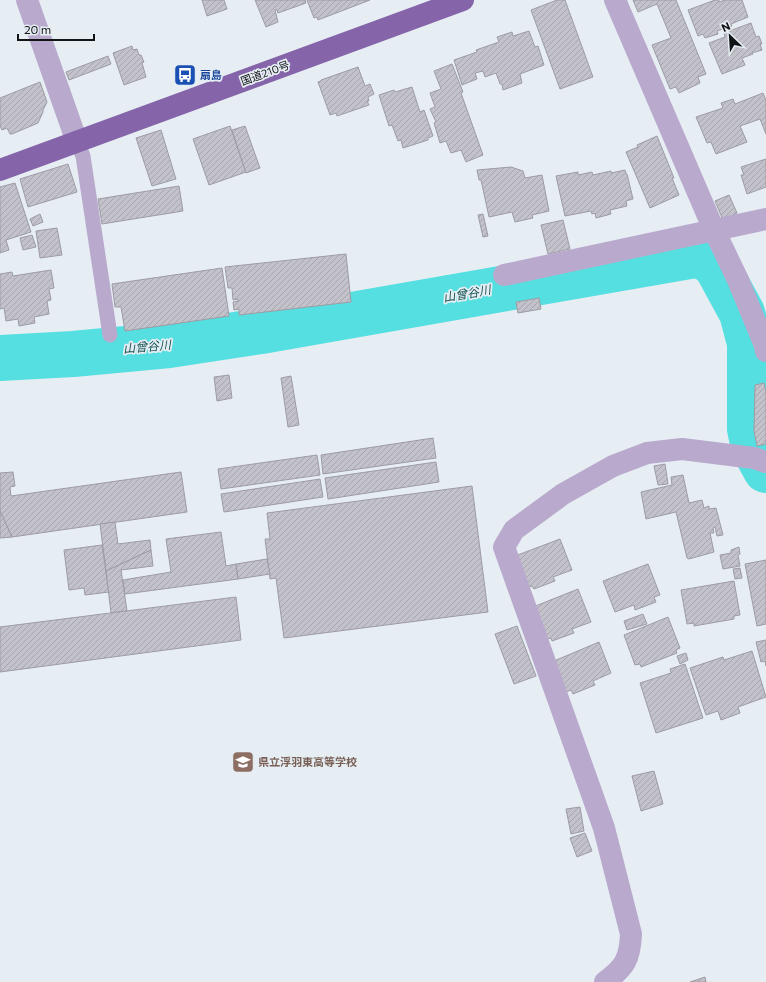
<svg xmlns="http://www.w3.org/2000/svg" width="766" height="982" font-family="Commissioner,'Noto Sans JP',sans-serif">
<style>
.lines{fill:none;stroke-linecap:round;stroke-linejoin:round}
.river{stroke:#56dfe0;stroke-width:46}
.building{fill:url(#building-hatch);stroke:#9d9ba4}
.service{stroke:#b9a9cd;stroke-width:15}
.minor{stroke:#b9a9cd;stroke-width:22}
.trunk{stroke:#8564a9;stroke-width:22}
.labels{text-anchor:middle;stroke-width:3.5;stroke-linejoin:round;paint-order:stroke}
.street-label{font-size:11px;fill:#121416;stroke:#e6eef4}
.transit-label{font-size:11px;font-weight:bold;fill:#164399;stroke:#e6eef4;text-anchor:start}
.education-label{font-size:11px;font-weight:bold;fill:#785e54;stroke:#e6eef4;text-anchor:start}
.water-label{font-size:12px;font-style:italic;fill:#165151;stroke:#e6eef4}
</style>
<defs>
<pattern id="building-hatch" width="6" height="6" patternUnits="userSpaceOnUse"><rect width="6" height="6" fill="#c3c2cb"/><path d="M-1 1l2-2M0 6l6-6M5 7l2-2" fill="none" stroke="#a6a6ae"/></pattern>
</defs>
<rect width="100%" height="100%" fill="#e6eef4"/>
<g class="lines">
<polyline class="river" points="0,358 73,354 169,345 261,331 695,255 707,258 717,267 742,313 750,343 750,429 754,448 766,470"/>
</g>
<g class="building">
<polygon points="202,0 224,0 227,9 207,16"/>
<polygon points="255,0 305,0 306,3 278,13 277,10 275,10 278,22 266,27"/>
<polygon points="307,0 370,0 318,20 317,17 314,18"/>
<polygon points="557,0 565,0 593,77 560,89 531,10"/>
<polygon points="633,0 676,0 706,74 698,77 700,83 679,93 676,87 670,89 652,45 671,38 657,4 638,12"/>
<polygon points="715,0 719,0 719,2 725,0 742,0 748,17 731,24 732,26 717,31 718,34 705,38 703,34 698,36 688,10"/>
<polygon points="751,23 756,37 759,36 762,44 760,44 762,50 752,53 753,54 742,58 745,65 722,74 709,43 725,37 724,33"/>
<polygon points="529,31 535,47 538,46 544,65 520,74 522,83 503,90 502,84 500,84 496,73 485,77 483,71 475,73 477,79 462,85 454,60 477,52 476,50 499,42 497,37 512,32 513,36"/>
<polygon points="132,46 133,50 137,49 139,55 141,55 144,62 142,63 146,77 124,85 113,53"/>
<polygon points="108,56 111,64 69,80 66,72"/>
<polygon points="452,64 463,92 461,93 483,155 466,162 461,150 451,153 446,141 440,143 434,123 436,122 430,109 435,107 430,93 441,89 434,71"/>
<polygon points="358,67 365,86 370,84 374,94 368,97 369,101 367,101 369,105 337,116 336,113 330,115 318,82 321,81 321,80"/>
<polygon points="40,82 47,102 43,110 43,112 38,123 12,134 10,134 7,128 2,130 0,126 0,98"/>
<polygon points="412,87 420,112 424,110 433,136 428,138 428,140 403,148 401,140 398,141 392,125 389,126 379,95 394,90 395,92"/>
<polygon points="763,93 766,100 766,134 760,119 740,126 747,142 716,154 711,142 707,143 696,117 723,108 721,103 733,99 735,104"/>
<polygon points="230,126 246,172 209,185 193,139"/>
<polygon points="245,126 260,168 246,173 232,130"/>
<polygon points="161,130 176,179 152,186 136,138"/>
<polygon points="657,136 674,178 672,178 679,195 650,208 626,152 638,147 637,145"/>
<polygon points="766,159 766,187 747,194 741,175 744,175 741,167"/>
<polygon points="68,164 77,192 28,207 20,179"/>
<polygon points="511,167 523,171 525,178 542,175 549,211 532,215 533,218 515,222 512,212 489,217 481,180 479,180 477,170"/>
<polygon points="625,170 626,174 627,174 633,199 626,201 627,206 610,210 611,214 596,218 595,213 592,214 591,211 565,216 556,176 578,172 578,175 592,172 593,175 611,171 611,173"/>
<polygon points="15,183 31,232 6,240 9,250 0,253 0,187"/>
<polygon points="179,186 183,211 102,224 98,199"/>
<polygon points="729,195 737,213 723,220 715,201"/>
<polygon points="40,214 43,222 33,226 30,219"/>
<polygon points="483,214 488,236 483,237 478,215"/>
<polygon points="563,220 570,249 548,254 541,225"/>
<polygon points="57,228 62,255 40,258 36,231"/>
<polygon points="32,235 36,247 23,250 20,238"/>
<polygon points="346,254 351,302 239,315 239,309 234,310 233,302 238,301 238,299 233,300 232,288 228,288 225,267"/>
<polygon points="222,268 229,316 125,331 121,307 115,307 112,284"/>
<polygon points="51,270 54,288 49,289 51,300 47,301 49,314 34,317 35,323 19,326 18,319 6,321 4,308 0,309 0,274 12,272 13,276"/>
<polygon points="539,298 541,309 518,313 516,302"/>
<polygon points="229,375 232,398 217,401 214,377"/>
<polygon points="291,376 299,425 288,427 281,378"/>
<polygon points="764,383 766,392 766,444 757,446 754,431 755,385"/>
<polygon points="433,438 436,458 323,474 321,455"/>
<polygon points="317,455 320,475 221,489 218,469"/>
<polygon points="436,462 439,482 328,499 325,478"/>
<polygon points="665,464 668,484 658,485 654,466"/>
<polygon points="13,472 15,486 10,487 11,496 181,472 187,512 12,537 0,511 0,473"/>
<polygon points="683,475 689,503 702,500 704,508 709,506 709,509 716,508 723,535 717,536 715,527 713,528 714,533 710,533 714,552 689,559 687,558 676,512 646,519 641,492 672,485 671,477"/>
<polygon points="320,479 323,497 224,512 221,494"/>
<polygon points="472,486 488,612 284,638 276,578 270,579 265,539 270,539 267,513"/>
<polygon points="0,511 12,537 0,538"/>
<polygon points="115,522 118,544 150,540 151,550 106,571 100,524"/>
<polygon points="221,532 226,566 236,564 238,579 125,594 123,580 171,572 166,539"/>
<polygon points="560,539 572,570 553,577 555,581 534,589 532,586 527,588 515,556"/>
<polygon points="102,545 109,592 85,595 84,588 69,590 64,550"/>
<polygon points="739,547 740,554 738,555 740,566 723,569 720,555 731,553 731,550"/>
<polygon points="151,550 153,566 121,570 127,611 111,613 106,571"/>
<polygon points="267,559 270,574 238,579 236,564"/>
<polygon points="766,560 766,624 757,626 745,564"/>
<polygon points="648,564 660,595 654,597 656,602 635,610 634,605 615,612 603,581"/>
<polygon points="740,568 742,578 735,579 733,569"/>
<polygon points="734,581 740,615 734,616 734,619 694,626 694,623 687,624 681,590"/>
<polygon points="578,589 591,622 572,629 574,633 552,641 551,638 545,640 533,607"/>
<polygon points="236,597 241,640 0,672 0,627"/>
<polygon points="643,614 647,624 627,630 624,621"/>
<polygon points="668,617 680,648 676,650 677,653 641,667 640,664 635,665 624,635"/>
<polygon points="517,626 536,676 514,684 495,634"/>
<polygon points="766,640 766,666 765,661 761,662 756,642"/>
<polygon points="599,642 611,673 593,681 595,685 573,694 571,690 566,692 554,661"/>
<polygon points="752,651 766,697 738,707 740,713 721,720 718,711 706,715 690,668 723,657 724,660"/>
<polygon points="686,653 688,660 680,664 677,656"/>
<polygon points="685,664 703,718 656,733 640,683 671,673 670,669"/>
<polygon points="654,771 663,804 641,811 632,776"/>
<polygon points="580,807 584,831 571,834 566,809"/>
<polygon points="585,833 592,851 577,857 570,838"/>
<polygon points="705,977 706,982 690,982"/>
</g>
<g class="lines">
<polyline class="service" points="77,142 83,156 110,335"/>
<g class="minor">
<polyline points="27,0 77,142"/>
<polyline points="615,0 714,230 738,280 764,343 766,351"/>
<polyline points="504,275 766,219"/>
<path d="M 605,982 C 625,967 630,959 631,934 L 604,828 L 504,547 L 514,530 L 563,494 L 613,466 L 647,453 L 682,449 L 754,458 L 766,462"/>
</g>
<polyline class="trunk" points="0,170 463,0"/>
</g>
<defs>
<g id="bus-square" transform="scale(1.15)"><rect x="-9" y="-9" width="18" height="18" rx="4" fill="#1a4fb4" stroke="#e6eef4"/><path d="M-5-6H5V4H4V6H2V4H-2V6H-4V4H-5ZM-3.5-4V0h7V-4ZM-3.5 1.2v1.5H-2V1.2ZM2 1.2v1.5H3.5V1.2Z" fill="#fff"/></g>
<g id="school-square" transform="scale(1.15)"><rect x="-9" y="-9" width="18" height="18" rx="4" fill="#8d6e63" stroke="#e6eef4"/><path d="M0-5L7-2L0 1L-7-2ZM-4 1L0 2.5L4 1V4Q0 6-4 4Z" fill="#fff"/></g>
</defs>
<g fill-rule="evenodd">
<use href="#bus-square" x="185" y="75"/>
<use href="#school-square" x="243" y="762"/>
</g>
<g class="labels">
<g class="street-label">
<text transform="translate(265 73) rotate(-20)" y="4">国道210号</text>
</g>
<g class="transit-label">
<text x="200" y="79">扇島</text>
</g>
<g class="education-label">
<text x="258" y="766">県立浮羽東高等学校</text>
</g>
<g class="water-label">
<text transform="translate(467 294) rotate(-10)" y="4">山曾谷川</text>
<text transform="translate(147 347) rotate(-5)" y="4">山曾谷川</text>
</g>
</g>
<g transform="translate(730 36) rotate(335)" stroke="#e6eef4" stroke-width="3" paint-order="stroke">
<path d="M0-3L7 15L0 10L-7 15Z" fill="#121416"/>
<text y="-6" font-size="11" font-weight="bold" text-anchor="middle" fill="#121416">N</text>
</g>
<path d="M18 34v6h76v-6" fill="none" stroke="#121416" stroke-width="2"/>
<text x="24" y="34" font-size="12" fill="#121416" stroke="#e6eef4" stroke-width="3" paint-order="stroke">20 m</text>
</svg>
